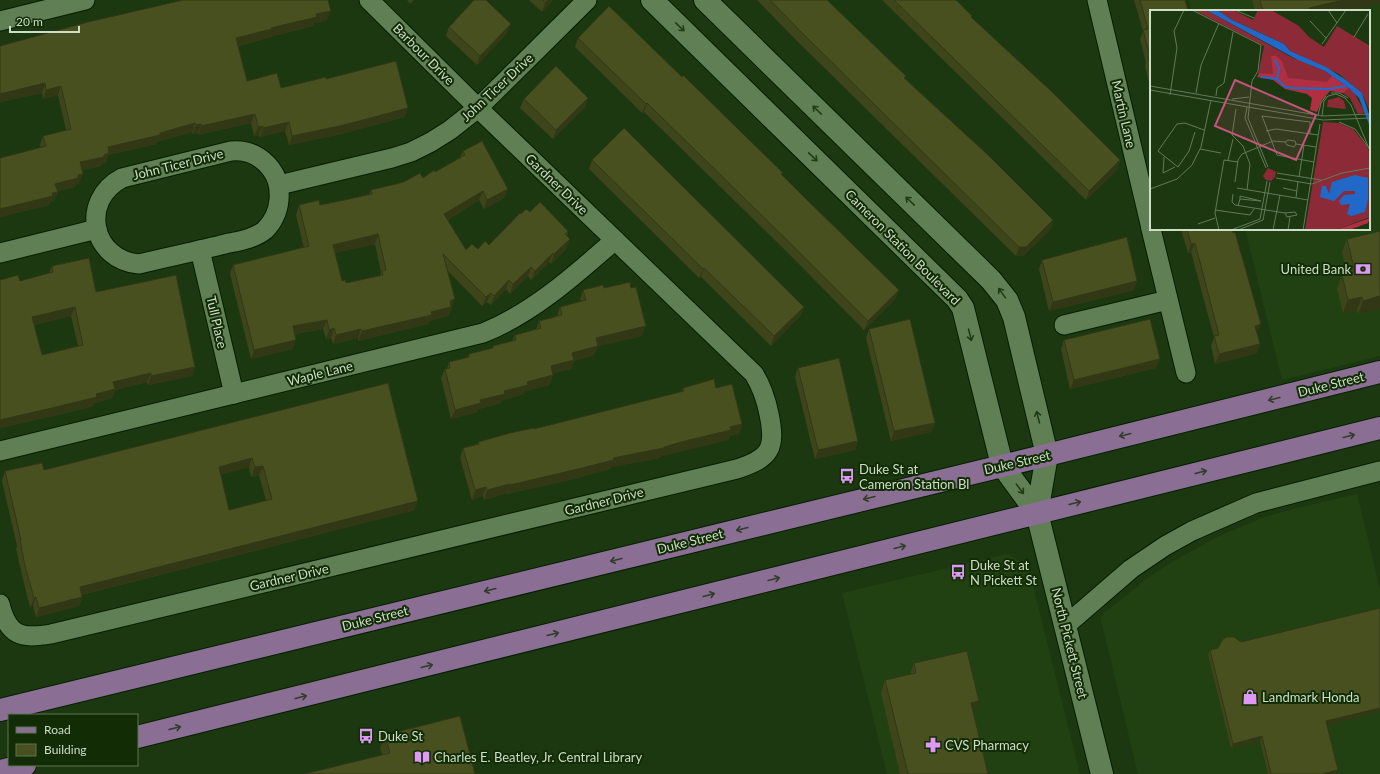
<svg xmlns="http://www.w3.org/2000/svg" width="1380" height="774" font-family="Lato,sans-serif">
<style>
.built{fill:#214112}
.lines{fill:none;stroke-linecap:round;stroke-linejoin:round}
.street-casing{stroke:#041e00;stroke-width:21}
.secondary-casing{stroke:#041e00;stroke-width:24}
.primary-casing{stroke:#041e00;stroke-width:24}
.street{stroke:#607f55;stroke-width:19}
.secondary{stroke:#607f55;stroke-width:22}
.primary{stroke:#8b6e94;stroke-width:22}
.wall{fill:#3e451b;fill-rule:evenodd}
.shaded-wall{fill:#323816}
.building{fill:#48501f;stroke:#323816;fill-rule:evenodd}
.oneway{stroke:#223d16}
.oneway2{stroke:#303d2a}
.labels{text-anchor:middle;stroke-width:4;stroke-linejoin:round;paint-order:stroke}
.street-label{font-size:13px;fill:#cddec7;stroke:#122d06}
.poi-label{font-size:13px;fill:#cddec7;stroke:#122d06;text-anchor:start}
.inset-river{fill:none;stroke:#2169c9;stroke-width:2}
.inset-road{fill:none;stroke:#637a59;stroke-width:1}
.view{fill:#c5537b;fill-opacity:0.15;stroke:#c5537b;stroke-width:2}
.inset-edge{fill:none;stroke:#cddec7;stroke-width:2}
</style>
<rect width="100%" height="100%" fill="#1c3810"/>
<g class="built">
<polygon points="1189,0 1380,0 1380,356 1282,380 1245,229 1369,229 1369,11 1191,11"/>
<polygon points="1357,494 1380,589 1380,774 1138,774 1101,620 1101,617 1104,613 1149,577 1172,562 1221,535 1265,517 1293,509"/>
<polygon points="1007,554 1028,566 1080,774 887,774 842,593"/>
</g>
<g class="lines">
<g class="street-casing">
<g id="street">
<polyline points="1097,0 1151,228"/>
<polyline points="0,21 85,0"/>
<path d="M 231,151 C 247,149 261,156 271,169 C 278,178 280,188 279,200 C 278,211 273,222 265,230 C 254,239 238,241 225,244 C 197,251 168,257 139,264 C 92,260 79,201 122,178 Z"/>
<polyline points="279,185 392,158 411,152 431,142 450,130 478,108 587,0"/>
<polyline points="1151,229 1186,373"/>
<polyline points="200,250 234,394"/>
<polyline points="0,253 97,229"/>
<polyline points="1064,325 1168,300"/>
<path d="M 0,451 L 483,333 C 533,313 575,275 615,240"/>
<path d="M 0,604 C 8,636 21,639 51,634 L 737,469 C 771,458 776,448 769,414 C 766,399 762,387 754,374 L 478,108 L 369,0"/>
<polyline points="1065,626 1131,569 1165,546 1192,531 1256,503 1380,471"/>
</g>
</g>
<g class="secondary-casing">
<g id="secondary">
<polyline points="652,0 957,299 963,308 1002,465 1037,513 1102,774"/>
<polyline points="705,0 991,280 1007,300 1014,317 1047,455 1037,513"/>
</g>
</g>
<g class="primary-casing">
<g id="primary">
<polyline points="0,710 1047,455 1380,372"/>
<polyline points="137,737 1380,428"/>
<polyline points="0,771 25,765"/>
</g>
</g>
<use href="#street" class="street"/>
<use href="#secondary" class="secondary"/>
<use href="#primary" class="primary"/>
</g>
<g class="wall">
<polygon points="407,0 414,0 410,4"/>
<polygon points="529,0 553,0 542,12"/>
<polygon points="757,0 827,0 905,78 1053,220 1050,230 1023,256 1016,256 797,41"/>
<polygon points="882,0 956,0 972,18 1120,160 1117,170 1086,200"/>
<polygon points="1134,0 1185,0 1151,11 1151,87 1150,87 1145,66 1146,63 1140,39 1143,31"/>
<polygon points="1252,0 1380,0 1380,3 1348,11 1255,11"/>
<polygon points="327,20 314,23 313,26 269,37 268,38 238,46 247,81 281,88 326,79 405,117 341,134 289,145 285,131 260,137 259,135 254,136 251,123 198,135 198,133 192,134 192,132 157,142 157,144 108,155 106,162 102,164 101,166 82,170 79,183 76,184 75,187 58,191 54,201 50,202 49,205 0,217 0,158 41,148 40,145 43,136 66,130 58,95 43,99 42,93 0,102 0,46"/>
<polygon points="449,27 507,33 477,65 446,36"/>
<polygon points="578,38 782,175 899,290 895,299 864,330 788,253 644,112 642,113 575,47"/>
<polygon points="588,98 585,107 553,139 520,108 524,99"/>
<path d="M 463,151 L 508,189 L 504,198 L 484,209 L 479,200 L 448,220 L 466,250 L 478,249 L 489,245 L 521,214 L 530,212 L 568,231 L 567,236 L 567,248 L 551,264 L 549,262 L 531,280 L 528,276 L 510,294 L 506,289 L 491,305 L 487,302 L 482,306 L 448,271 L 452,308 L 451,309 L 448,316 L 429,321 L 428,324 L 358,341 L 358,338 L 333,344 L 331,338 L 326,339 L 323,329 L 295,334 L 293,349 L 251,359 L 230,274 L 233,265 L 304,248 L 296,215 L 299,205 L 320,205 L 349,199 L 369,194 L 371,190 L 404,182 L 423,178 L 435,172 L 460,158 ZM 375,244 L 381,272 L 380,276 L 346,283 L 342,281 L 335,253 Z"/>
<polygon points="592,160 804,307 800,316 771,346 701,277 699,278 589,169"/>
<polygon points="1183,229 1232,229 1260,344 1257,353 1215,364 1211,346 1214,337 1191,252 1188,253 1182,233"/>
<polygon points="1347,239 1380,309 1358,314 1357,310 1343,313 1337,289 1342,275 1347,274 1342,252"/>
<polygon points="1042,260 1134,290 1049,311 1039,269"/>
<path d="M 52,266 L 96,292 L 195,367 L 192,376 L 148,385 L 147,382 L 115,390 L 112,398 L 95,403 L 93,406 L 53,416 L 0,428 L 0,280 L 20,281 L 49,273 ZM 71,316 L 78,346 L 42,355 L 34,325 Z"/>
<polygon points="604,288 642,336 598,346 594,355 574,361 571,369 553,373 550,385 525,391 524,394 503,400 501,403 479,409 477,412 451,419 441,378 445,369 447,369 449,362 467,358 469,354 492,349 493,346 512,341 515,335 536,329 539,321 557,316 560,307 581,301 580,299 583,290"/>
<polygon points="869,329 935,423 931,432 891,441 866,338"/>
<polygon points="1064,340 1156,368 1070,389 1061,349"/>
<polygon points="798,368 858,441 855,450 815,459 795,377"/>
<path d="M 388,383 L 415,510 L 81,595 L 82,597 L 79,606 L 36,617 L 33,606 L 30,607 L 22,575 L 16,549 L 17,546 L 2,481 L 5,471 L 44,470 ZM 249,467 L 251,477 L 259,475 L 266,501 L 229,510 L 221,474 Z"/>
<polygon points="683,388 716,388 742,424 739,434 729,436 728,440 682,451 661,456 660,458 611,467 610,469 574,479 507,494 507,493 484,500 483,496 472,500 460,458 463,448 477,445 478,442 534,429 681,392"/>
<polygon points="1380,608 1380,712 1327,725 1337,774 1268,774 1260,741 1231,748 1208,655 1210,650"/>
<polygon points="914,663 974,714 988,774 900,774 881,693 885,680 910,674"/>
<polygon points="385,735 475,774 382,755 380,748"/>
</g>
<g class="shaded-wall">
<polygon points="548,0 553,0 542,12 545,3"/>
<polygon points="1343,0 1380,0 1380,3 1348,11 1308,11 1309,8"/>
<polygon points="331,11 327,20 314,23 313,26 269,37 268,38 233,47 236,38 316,14"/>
<polygon points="511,24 507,33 477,65 480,56"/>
<polygon points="45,83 42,93 0,102 0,94"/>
<polygon points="61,86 58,95 43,99 46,90"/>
<polygon points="588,98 585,107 553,139 556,130"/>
<polygon points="647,103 644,112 642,113 646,104"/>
<polygon points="408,108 405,117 341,134 289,145 292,136"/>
<polygon points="255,114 251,123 198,135 201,126"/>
<polygon points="289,122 285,131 260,137 263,128"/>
<polygon points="195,123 192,132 157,142 157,144 108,155 106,162 102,164 101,166 76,172 80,162 108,147"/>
<polygon points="201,124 198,133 192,134 196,125"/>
<polygon points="263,126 259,135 254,136 258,127"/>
<polygon points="1120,160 1117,170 1086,200 1089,191"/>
<polygon points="83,174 79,183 76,184 75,187 52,193 55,184 78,175"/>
<polygon points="508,189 504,198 484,209 487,200"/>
<polygon points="483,191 479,200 441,224 444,214"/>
<polygon points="58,192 54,201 50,202 49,205 0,217 0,209"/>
<polygon points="1053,220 1050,230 1023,256 1016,256 1019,247"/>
<polygon points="378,234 375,244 330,254 333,245"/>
<polygon points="570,239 567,248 551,264 554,254"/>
<polygon points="1195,243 1191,252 1188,253 1191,244"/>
<polygon points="553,253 549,262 531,280 535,271"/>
<polygon points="531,267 528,276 510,294 513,284"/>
<polygon points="704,268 701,277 699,278 703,269"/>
<polygon points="509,280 506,289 491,305 494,296"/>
<polygon points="1137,281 1134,290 1049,311 1053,302"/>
<polygon points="899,290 895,299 864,330 868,321"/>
<polygon points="491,293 487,302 482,306 486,297"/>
<polygon points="1380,296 1380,309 1358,314 1363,301"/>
<polygon points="1362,297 1357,310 1343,313 1348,300"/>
<polygon points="455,299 448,316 429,321 428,324 358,341 362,331"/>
<polygon points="75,307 71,316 28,326 32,317"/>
<polygon points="804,307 800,316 771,346 774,336"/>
<polygon points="327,320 323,329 289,335 293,326"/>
<polygon points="1261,324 1257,333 1255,326"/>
<polygon points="646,326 642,336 598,346 594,355 574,361 571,369 547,375 551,366 596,338"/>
<polygon points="334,328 331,338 326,339 329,330"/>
<polygon points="361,329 358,338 333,344 336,335"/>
<polygon points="296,340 293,349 251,359 254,350"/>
<polygon points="1260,344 1257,353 1215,364 1219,354"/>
<polygon points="1160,359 1156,368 1070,389 1074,380"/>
<polygon points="195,367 192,376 148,385 151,376"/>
<polygon points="151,373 147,382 115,390 112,398 95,403 93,406 53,416 0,428 0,420 113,382"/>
<polygon points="553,375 550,385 525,391 524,394 503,400 501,403 479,409 477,412 451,419 455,410 527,382"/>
<polygon points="935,423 931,432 891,441 894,431"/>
<polygon points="742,424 739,434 729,436 728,440 682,451 661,456 660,458 611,467 610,469 574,479 507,494 510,485 613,458 664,447"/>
<polygon points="858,441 855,450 815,459 818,450"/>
<polygon points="252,458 249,467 215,476 219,467"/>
<polygon points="263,466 259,475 251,477 255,467"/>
<polygon points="510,484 507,493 484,500 487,490"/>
<polygon points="486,487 483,496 472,500 475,490"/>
<polygon points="418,501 415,510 76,596 80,587"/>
<polygon points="36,597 33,606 30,607 34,598"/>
<polygon points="82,597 79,606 36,617 39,608"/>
<polygon points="979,701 974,714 971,703"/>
<polygon points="1380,708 1380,712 1325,726 1326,721"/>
<polygon points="1262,736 1260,741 1231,748 1233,744"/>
<polygon points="1338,770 1337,774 1322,774"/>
</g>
<g class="building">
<polygon points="183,0 328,0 331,11 316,14 317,17 271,28 272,29 236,38 247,81 277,73 281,88 326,77 326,79 396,61 408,108 344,125 292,136 289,122 263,128 263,126 258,127 255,114 201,126 201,124 196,125 195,123 160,133 160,135 108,147 109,153 104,155 104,157 80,162 83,174 78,175 78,178 55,184 58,192 52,193 53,196 0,209 0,158 46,146 43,136 71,129 61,86 46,90 45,83 0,94 0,46 88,22"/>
<polygon points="474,0 486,0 511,24 480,56 449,27"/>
<polygon points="543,0 548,0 545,3"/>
<polygon points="770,0 827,0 906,76 904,78 987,154 1053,220 1026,247 1019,247 801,32"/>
<polygon points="894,0 956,0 972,16 971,17 1051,91 1120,160 1089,191"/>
<polygon points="1140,0 1185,0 1188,11 1151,11 1151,68 1148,57 1150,56 1143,30 1148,29"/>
<polygon points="1260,0 1343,0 1309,8 1310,11 1263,11"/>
<polygon points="609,6 682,77 683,75 783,173 781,174 805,198 899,290 868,321 791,244 647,103 646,104 578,38"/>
<polygon points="556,66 588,98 556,130 524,99"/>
<polygon points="624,128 804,307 774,336 704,268 703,269 592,160"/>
<path d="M 482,141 L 508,189 L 487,200 L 483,191 L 444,214 L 466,250 L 472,244 L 478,249 L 485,241 L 489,245 L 520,213 L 521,214 L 526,209 L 530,212 L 540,202 L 568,231 L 565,234 L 570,239 L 554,254 L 553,253 L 535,271 L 531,267 L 513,284 L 509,280 L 494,296 L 491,293 L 486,297 L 443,254 L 455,299 L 450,301 L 451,307 L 431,312 L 432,315 L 362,331 L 361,329 L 336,335 L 334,328 L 329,330 L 327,320 L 293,326 L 296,340 L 254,350 L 233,265 L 309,246 L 299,205 L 319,200 L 320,205 L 349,199 L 372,194 L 371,190 L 404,182 L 420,173 L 423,178 L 434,170 L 435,172 L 465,155 L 463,151 ZM 378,234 L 386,270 L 382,271 L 383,275 L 346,283 L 345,280 L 342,281 L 333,245 Z"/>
<polygon points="1187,229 1232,229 1233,233 1235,232 1261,324 1255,326 1260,344 1219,354 1214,336 1219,335 1195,243 1191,244"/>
<polygon points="1380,231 1380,296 1363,301 1362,297 1348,300 1342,275 1355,272 1347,239"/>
<polygon points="1127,237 1137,281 1053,302 1042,260"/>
<path d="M 89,258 L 96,292 L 176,275 L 195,367 L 151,376 L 151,373 L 113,382 L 115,389 L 96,394 L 97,397 L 56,407 L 0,420 L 0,280 L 18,275 L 20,281 L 53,272 L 52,266 ZM 75,307 L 83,345 L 42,355 L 32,317 Z"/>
<polygon points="630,282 631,288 636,287 646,326 596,338 598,346 572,353 574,360 551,366 553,375 527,382 528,385 504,391 505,394 480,400 481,403 455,410 445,369 450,368 449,362 469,357 469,354 493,348 493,346 516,340 515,335 541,328 539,321 562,315 560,307 586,300 583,290 603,285 604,288"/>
<polygon points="910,319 935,423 894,431 869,329"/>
<polygon points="1150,319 1160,359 1074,380 1064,340"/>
<polygon points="839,358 858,441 818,450 798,368"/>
<polygon points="714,379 716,388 732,384 742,424 730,427 731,430 685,441 664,447 664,448 613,458 614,460 578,469 510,485 510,484 487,490 486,487 475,490 463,448 479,444 478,442 510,433 534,428 534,429 684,391 683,388"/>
<path d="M 388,383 L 418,501 L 80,587 L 82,597 L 39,608 L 36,597 L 34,598 L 25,566 L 20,540 L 21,540 L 5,471 L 42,463 L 44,470 ZM 252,458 L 255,467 L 263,466 L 272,499 L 229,510 L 219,467 Z"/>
<polygon points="1380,608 1380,708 1326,721 1338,770 1322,774 1271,774 1262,736 1233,744 1210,650 1218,648 1223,639 1227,637 1234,637 1241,642"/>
<polygon points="967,651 979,701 971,703 988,774 908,774 885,680 916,673 914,663"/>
<polygon points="460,716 475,774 304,774 390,753 385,735"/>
</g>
<defs><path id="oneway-shaft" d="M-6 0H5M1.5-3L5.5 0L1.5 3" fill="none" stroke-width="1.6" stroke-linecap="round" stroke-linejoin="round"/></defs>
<g class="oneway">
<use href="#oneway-shaft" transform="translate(680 27) rotate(44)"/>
<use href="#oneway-shaft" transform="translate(817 110) rotate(-136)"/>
<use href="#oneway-shaft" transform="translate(813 157) rotate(44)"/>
<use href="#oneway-shaft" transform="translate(910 201) rotate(-136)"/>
<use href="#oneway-shaft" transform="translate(1002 293) rotate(-126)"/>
<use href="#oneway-shaft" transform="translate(970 335) rotate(76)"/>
<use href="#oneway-shaft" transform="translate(1038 417) rotate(-104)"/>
<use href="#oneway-shaft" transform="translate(1020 489) rotate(53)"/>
</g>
<g class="oneway2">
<use href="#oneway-shaft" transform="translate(1274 399) rotate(166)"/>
<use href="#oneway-shaft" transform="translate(1125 435) rotate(166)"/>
<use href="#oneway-shaft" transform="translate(1349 436) rotate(-14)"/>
<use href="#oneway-shaft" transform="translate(1201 472) rotate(-14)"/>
<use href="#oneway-shaft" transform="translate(869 498) rotate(166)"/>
<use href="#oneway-shaft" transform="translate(1075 503) rotate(-14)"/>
<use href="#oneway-shaft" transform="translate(742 529) rotate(166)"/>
<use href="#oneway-shaft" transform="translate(900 547) rotate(-14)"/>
<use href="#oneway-shaft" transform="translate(616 560) rotate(166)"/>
<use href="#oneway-shaft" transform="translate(774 579) rotate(-14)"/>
<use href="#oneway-shaft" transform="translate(490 590) rotate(166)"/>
<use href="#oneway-shaft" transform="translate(709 595) rotate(-15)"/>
<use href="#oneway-shaft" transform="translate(553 634) rotate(-14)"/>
<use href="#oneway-shaft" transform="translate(427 666) rotate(-14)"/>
<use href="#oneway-shaft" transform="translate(301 697) rotate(-14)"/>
<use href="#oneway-shaft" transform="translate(175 728) rotate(-14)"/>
</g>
<defs>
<g id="bank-bare" transform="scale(1.2)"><path d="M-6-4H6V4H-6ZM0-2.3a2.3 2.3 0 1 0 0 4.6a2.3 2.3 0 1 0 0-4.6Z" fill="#dd99f4" stroke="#122d06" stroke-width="2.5" paint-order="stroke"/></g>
<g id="bus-bare" transform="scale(1.2)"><path d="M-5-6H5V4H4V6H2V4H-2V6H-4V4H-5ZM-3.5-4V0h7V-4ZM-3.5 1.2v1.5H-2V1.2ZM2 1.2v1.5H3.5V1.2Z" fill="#dd99f4" stroke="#122d06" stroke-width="2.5" paint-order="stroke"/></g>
<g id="shop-bare" transform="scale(1.2)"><path d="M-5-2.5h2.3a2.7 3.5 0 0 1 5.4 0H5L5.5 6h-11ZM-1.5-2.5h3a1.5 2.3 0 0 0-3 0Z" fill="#dd99f4" stroke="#122d06" stroke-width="2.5" paint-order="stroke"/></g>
<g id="pharmacy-bare" transform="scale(1.2)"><path d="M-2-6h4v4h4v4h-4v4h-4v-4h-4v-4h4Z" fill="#dd99f4" stroke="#122d06" stroke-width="2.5" paint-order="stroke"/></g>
<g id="library-bare" transform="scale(1.2)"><path d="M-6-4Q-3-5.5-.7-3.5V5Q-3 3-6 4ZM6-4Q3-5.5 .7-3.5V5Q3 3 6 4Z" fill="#dd99f4" stroke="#122d06" stroke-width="2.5" paint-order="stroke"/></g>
</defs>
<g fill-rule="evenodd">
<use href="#bank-bare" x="1363" y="269"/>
<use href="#bus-bare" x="847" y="476"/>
<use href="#bus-bare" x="958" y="572"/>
<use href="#shop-bare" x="1250" y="697"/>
<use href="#bus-bare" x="366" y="736"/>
<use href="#pharmacy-bare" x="933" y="745"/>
<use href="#library-bare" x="422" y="757"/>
</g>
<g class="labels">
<g class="street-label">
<text transform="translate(424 54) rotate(45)" y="5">Barbour Drive</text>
<text transform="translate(497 87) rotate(-43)" y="5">John Ticer Drive</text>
<text transform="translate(1124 114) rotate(77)" y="5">Martin Lane</text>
<text transform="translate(178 164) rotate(-14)" y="5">John Ticer Drive</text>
<text transform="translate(557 184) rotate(44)" y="5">Gardner Drive</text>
<text transform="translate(903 247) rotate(45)" y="5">Cameron Station Boulevard</text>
<text transform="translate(217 322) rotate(77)" y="5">Tull Place</text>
<text transform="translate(320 373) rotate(-14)" y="5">Waple Lane</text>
<text transform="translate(1331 384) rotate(-14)" y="5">Duke Street</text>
<text transform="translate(1017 462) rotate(-13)" y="5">Duke Street</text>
<text transform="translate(604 501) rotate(-14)" y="5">Gardner Drive</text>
<text transform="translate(690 541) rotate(-14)" y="5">Duke Street</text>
<text transform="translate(289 577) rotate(-13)" y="5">Gardner Drive</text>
<text transform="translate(375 618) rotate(-14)" y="5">Duke Street</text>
<text transform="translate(1070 643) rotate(76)" y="5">North Pickett Street</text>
</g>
<g class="poi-label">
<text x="1351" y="274" text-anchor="end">United Bank</text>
<text x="859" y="474">Duke St at<tspan x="859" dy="15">Cameron Station Bl</tspan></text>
<text x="970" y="570">Duke St at<tspan x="970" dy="15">N Pickett St</tspan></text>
<text x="1262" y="702">Landmark Honda</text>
<text x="378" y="741">Duke St</text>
<text x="945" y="750">CVS Pharmacy</text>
<text x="434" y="762">Charles E. Beatley, Jr. Central Library</text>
</g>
</g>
<g transform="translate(1150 10)">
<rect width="220" height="220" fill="#1c3810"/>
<path d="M 44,0 L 56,0 L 141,47 L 175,61 L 204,82 L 215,103 L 208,104 L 200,88 L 193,83 L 108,65 L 114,36 ZM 67,0 L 83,0 L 103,10 L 108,0 L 121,0 L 149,16 L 159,27 L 174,37 L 187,16 L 220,36 L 220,102 L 212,83 L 189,64 L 140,41 L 134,34 L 82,10 ZM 189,87 L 194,91 L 196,99 L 177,97 L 178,90 ZM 173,112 L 189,113 L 203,119 L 217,136 L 220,144 L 220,207 L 186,220 L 155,220 ZM 118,158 L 126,162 L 125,167 L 121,171 L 116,170 L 113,166 Z" fill="#8c2b37"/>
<path d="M 121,46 L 126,46 L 132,51 L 138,68 L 177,72 L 182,66 L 199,78 L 193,83 L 180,81 L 172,90 L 167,102 L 160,100 L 162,88 L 157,84 L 135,79 L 123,70 L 107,67 L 110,63 L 123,64 ZM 220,208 L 218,213 L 199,220 L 186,220 Z" fill="#b02f42"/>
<path d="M 56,0 L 67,0 L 82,10 L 134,34 L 140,41 L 176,57 L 196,70 L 212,83 L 220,108 L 220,117 L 209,88 L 199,78 L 175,61 L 148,50 ZM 205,165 L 218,168 L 218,189 L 215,202 L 201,206 L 197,204 L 200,194 L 191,195 L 189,191 L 194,185 L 205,184 L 205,181 L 194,181 L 184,191 L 170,187 L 172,176 L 176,176 L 179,184 L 182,172 Z" fill="#2169c9"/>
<path class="inset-river" d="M 125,50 L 129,58 L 127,69M 111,67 L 127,69 L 135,77 L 143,78 L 178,79 L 196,76"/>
<path class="inset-road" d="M 42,0 L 111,35 L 108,61 L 102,71 L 98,108 L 118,157M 85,0 L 104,8M 178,0 L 187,13M 160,11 L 176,28M 204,27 L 218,4M 172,34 L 196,0M 0,76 L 172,106 L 220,104M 0,80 L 173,110 L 220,108M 46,83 L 51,55 L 69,13M 181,83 L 189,83 L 198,88M 20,85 L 27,38 L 24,21 L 34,0M 66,86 L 67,78 L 74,73 L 83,22M 82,89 L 99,87M 97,97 L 95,108 L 116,158M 86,99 L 82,125 L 93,136 L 100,154 L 97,180M 168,105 L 171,93 L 176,86M 172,106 L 174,91 L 178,86 L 186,84 L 195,88 L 201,95 L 220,141M 189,112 L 205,119 L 219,138M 116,121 L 126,119 L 168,125M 45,122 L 39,141 L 28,157 L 8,141 L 27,114 L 35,113 L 54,120M 160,124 L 160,112 L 112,106 L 127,145 L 164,152M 146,134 L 166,137M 50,139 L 71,143M 14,147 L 13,163 L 25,157M 78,150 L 83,129M 127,163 L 171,170M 149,167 L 154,135M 126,168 L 162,174 L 192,163 L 220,158M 85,172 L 88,150 L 92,144 L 123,131 L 135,132 L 138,130 L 145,131 L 146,134 L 144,137 L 137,135 L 135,132M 87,178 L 158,190M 133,178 L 147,181M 0,179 L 27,169 L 42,155 L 51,137 L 61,90M 83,184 L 82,192 L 85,195 L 135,203 L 145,202 L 147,205 L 137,207 L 135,203M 146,188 L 148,171M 88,196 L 90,189 L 90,186 L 111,191 L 90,189M 65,200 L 100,205 L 104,199M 48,214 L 65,208M 69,220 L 65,203 L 74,150 L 88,152M 81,220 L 110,209 L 117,171M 88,220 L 113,210 L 120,172M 123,220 L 130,185M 138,220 L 140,207M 153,220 L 170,114"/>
<path class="view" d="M 85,70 L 166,105 L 146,150 L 65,116 Z"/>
<rect width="220" height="220" class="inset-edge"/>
</g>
<rect x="8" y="714" width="130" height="52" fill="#122d06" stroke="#5d7453"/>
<rect x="16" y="727" width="20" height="6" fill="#8b6e94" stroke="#5d7453"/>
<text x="44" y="734" font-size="12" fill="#cddec7">Road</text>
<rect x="16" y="744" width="20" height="12" fill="#48501f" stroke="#5d7453"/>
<text x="44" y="754" font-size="12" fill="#cddec7">Building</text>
<path d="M10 26v6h69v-6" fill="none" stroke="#cddec7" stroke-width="2"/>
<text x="16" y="26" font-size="12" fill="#cddec7" stroke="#122d06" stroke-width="3" paint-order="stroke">20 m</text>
</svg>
